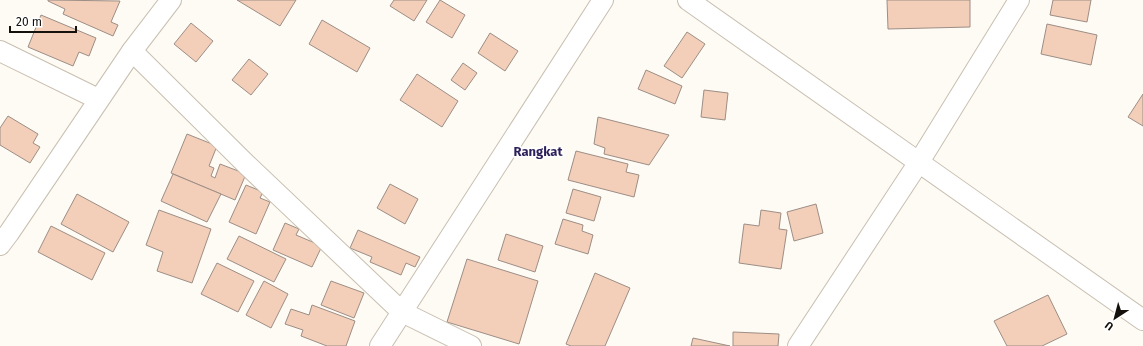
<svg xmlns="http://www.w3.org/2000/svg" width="1143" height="346" font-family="'Fira Sans',sans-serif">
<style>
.building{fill:#f3ceb9;stroke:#9d8e85}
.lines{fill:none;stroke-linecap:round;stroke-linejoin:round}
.street-casing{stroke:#c8bfb0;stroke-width:22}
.street{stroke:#fff;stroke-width:20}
.labels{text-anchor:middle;stroke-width:3.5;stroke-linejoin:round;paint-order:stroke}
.quarter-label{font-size:13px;font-weight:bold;fill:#2d1f59;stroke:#fff}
</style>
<rect width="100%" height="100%" fill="#fefaf4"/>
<g class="building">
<polygon points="48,0 120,1 111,22 118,25 113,36 63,14 65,9 48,1"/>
<polygon points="237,0 296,0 280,26"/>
<polygon points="394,0 427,0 414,21 390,6"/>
<polygon points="440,0 465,15 452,38 426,22"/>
<polygon points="887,0 970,0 970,27 888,29"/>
<polygon points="1053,0 1091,0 1087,22 1050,15"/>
<polygon points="41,15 96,38 89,56 79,52 73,66 28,47"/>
<polygon points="322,20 370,48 357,72 309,44"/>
<polygon points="191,23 213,41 196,62 174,44"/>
<polygon points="1047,24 1097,35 1091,65 1041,54"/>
<polygon points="687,32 705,44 682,78 664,66"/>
<polygon points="490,33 518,51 505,71 478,53"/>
<polygon points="249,59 268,74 251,95 232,80"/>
<polygon points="463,63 477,73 465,90 451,80"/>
<polygon points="646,70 682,86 675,104 638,89"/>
<polygon points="417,74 458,101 442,127 400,100"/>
<polygon points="704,90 728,93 725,120 701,117"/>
<polygon points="1143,94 1143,126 1128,117"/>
<polygon points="8,116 38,134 33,143 40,147 30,163 0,145 0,128"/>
<polygon points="598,117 669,135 649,165 604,154 605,148 594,144"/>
<polygon points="187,134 217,146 209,166 214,168 211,176 215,178 220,164 246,174 235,200 171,173"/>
<polygon points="576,151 628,164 626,172 639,175 634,197 568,180"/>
<polygon points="173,174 221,194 207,222 161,201"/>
<polygon points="390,184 418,199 405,224 377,208"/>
<polygon points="246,185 263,192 260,198 270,202 256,234 229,222"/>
<polygon points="573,189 601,197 594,221 566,213"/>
<polygon points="77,194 129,222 113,252 61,224"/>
<polygon points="816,204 823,233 794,241 787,212"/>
<polygon points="159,210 211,229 192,283 157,271 163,252 146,245"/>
<polygon points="761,210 781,213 779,229 787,230 781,269 739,263 744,224 759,226"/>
<polygon points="563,219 583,225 582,231 593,235 588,254 555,244"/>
<polygon points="285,223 299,229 296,235 322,246 312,267 273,250"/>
<polygon points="51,226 105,253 92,280 38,252"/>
<polygon points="358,230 420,257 415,267 406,263 401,275 370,262 372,257 350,248"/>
<polygon points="506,234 543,246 535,272 498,260"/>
<polygon points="239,236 286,259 274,282 227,259"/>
<polygon points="467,259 538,281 519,344 447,322"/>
<polygon points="217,263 254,281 238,312 201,294"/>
<polygon points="595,273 630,288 605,346 571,346 566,344"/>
<polygon points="264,281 288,294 271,328 246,315"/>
<polygon points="331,281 364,293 354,318 321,305"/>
<polygon points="1048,295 1067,334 1042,346 1007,346 994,321"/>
<polygon points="312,305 355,321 346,346 327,346 301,336 303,330 285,324 291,309 309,315"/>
<polygon points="733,332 779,334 778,346 733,346"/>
<polygon points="693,338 730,346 691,346"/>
</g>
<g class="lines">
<g class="street-casing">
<g id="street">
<polyline points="688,0 1143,320"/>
<polyline points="0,51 98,99"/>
<polyline points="132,51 247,165 402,312 471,346"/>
<polyline points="0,245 9,233 132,51 171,0"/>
<polyline points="380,346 603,0"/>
<polyline points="798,346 919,162 1019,0"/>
</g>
</g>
<use href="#street" class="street"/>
</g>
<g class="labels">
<g class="quarter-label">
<text x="538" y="156">Rangkat</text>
</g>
</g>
<g transform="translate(1115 318) rotate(216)" stroke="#ffffff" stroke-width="3" paint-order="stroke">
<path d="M0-3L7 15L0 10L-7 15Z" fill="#14110c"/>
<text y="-6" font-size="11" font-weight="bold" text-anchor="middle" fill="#14110c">U</text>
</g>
<path d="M10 26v6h66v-6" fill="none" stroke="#14110c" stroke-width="2"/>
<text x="16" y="26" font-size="12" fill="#14110c" stroke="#ffffff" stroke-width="3" paint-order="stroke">20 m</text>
</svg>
